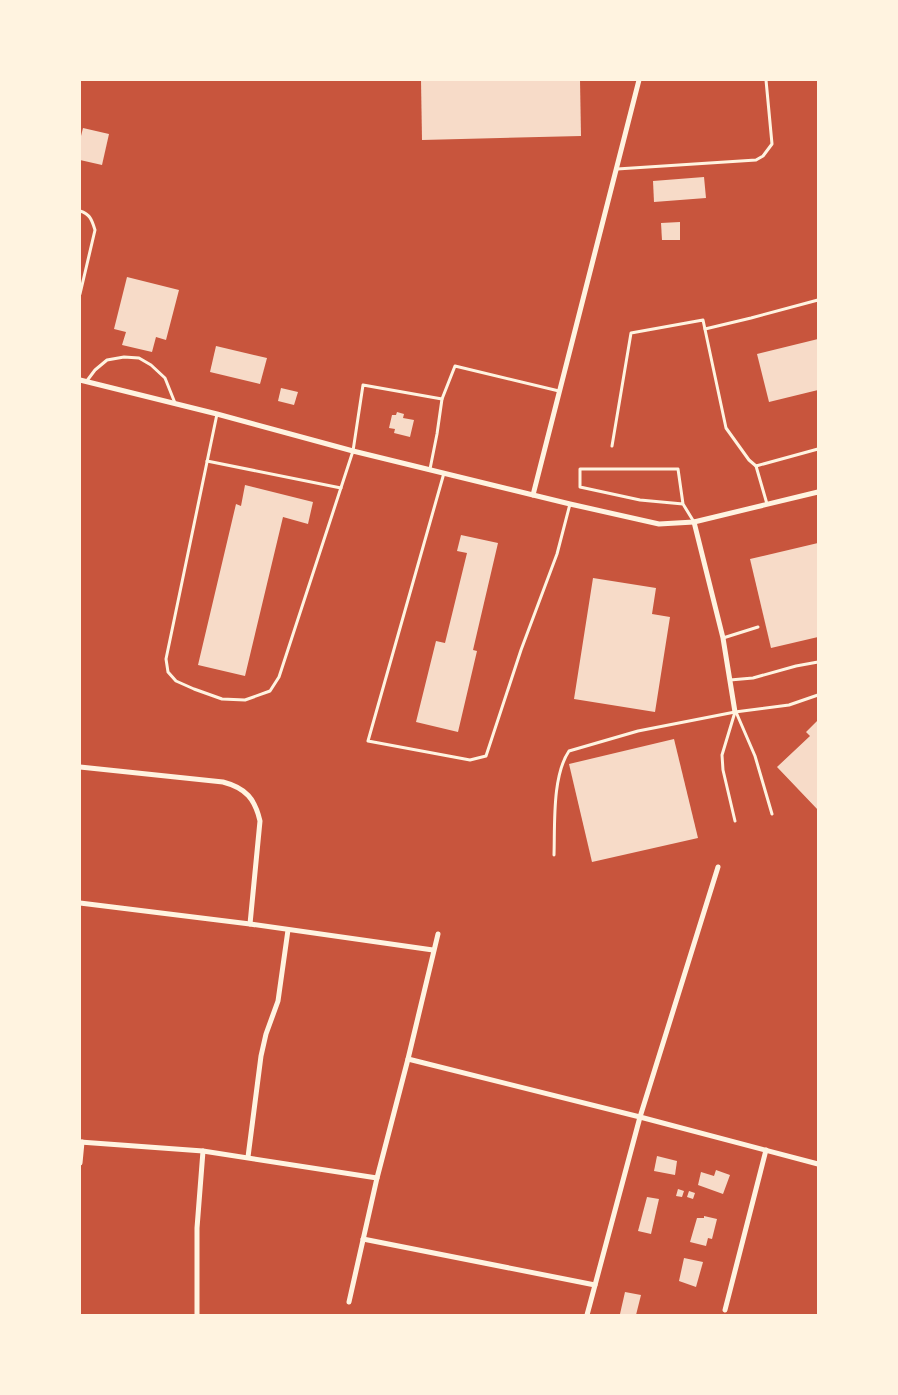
<svg xmlns="http://www.w3.org/2000/svg" width="898" height="1395" font-family="'Open Sans',sans-serif">
<style>
.building{fill:#f7dbc8}
.lines{fill:none;stroke-linecap:round;stroke-linejoin:round}
.service{stroke:#fff3e0;stroke-width:3}
.minor{stroke:#fff3e0;stroke-width:5}
</style>
<rect width="100%" height="100%" fill="#c8553d"/>
<g class="building">
<polygon points="421,80 580,80 581,136 422,140"/>
<polygon points="83,128 109,134 102,165 80,160 80,140"/>
<polygon points="704,177 706,198 654,202 653,181"/>
<polygon points="680,222 680,240 662,240 661,223"/>
<polygon points="127,277 179,290 166,340 156,337 152,352 122,345 126,332 114,329"/>
<polygon points="818,339 818,390 769,402 757,354"/>
<polygon points="216,346 267,358 260,384 210,372"/>
<polygon points="281,388 298,392 294,405 278,401"/>
<polygon points="397,412 404,414 403,418 414,420 410,437 394,433 395,429 389,428 392,415 396,415"/>
<polygon points="245,485 313,502 308,524 283,517 245,676 198,665 236,504 241,506"/>
<polygon points="461,535 498,543 473,650 477,651 458,732 416,722 436,641 445,643 467,553 457,551"/>
<polygon points="818,543 818,637 771,648 750,559"/>
<polygon points="593,578 656,588 652,614 670,617 655,712 574,699"/>
<polygon points="818,720 818,810 777,767 810,736 806,732"/>
<polygon points="674,739 698,838 592,862 569,764"/>
<polygon points="657,1156 677,1161 675,1175 654,1171"/>
<polygon points="716,1170 730,1175 723,1194 698,1185 701,1172 714,1176"/>
<polygon points="678,1189 684,1191 682,1197 676,1196"/>
<polygon points="689,1191 695,1193 693,1199 687,1197"/>
<polygon points="647,1197 659,1199 651,1234 638,1231"/>
<polygon points="704,1216 717,1219 712,1239 708,1238 706,1246 690,1242 697,1218 704,1218"/>
<polygon points="684,1258 703,1262 696,1287 679,1281"/>
<polygon points="625,1292 641,1295 636,1315 620,1314"/>
</g>
<g class="lines">
<g class="service">
<polyline points="617,169 756,160 763,156 772,144 766,80"/>
<path d="M 80,211 C 90,214 92,220 95,230 L 80,294"/>
<polyline points="705,329 751,318 818,300"/>
<polyline points="86,382 95,370 107,360 124,357 139,358 151,365 165,378 175,403"/>
<polyline points="217,414 166,659 168,672 176,681 194,689 222,699 245,700 270,691 279,677 353,451 363,385 442,399"/>
<polyline points="612,446 631,333 703,320 726,428 749,460 756,466 767,504"/>
<polyline points="207,461 341,488"/>
<polyline points="756,466 818,449"/>
<polyline points="430,469 437,434 442,399 455,366 559,391"/>
<polyline points="444,473 368,741 470,760 486,756 521,650 557,554 570,504"/>
<polyline points="683,504 640,500 580,487 580,469 678,469 683,504 694,522"/>
<polyline points="723,638 758,627"/>
<polyline points="730,680 753,678 796,666 818,662"/>
<polyline points="736,712 755,756 772,814"/>
<polyline points="735,821 723,770 722,755 735,712"/>
<path d="M 554,855 C 555,825 552,776 569,751 L 638,731 L 735,712 L 789,705 L 818,695"/>
</g>
<g class="minor">
<polyline points="80,380 217,414 353,451 570,504 659,524 694,522 818,492"/>
<polyline points="533,495 639,80"/>
<polyline points="694,522 723,638 735,712"/>
<path d="M 80,767 L 223,782 C 246,788 255,799 260,821 L 250,924"/>
<polyline points="80,903 250,924 433,950"/>
<polyline points="408,1059 640,1117 818,1164"/>
<polyline points="80,1142 203,1151 377,1178"/>
<polyline points="248,1157 261,1056 266,1034 278,1001 288,930"/>
<polyline points="80,1163 82,1142"/>
<polyline points="363,1239 595,1285"/>
<polyline points="349,1302 377,1178 408,1059 438,934"/>
<polyline points="725,1310 766,1150"/>
<polyline points="197,1315 197,1228 203,1151"/>
<polyline points="587,1315 640,1117 718,867"/>
</g>
</g>
<rect width="898" height="1395" fill="none" stroke="#fff3e0" stroke-width="162"/>
</svg>
